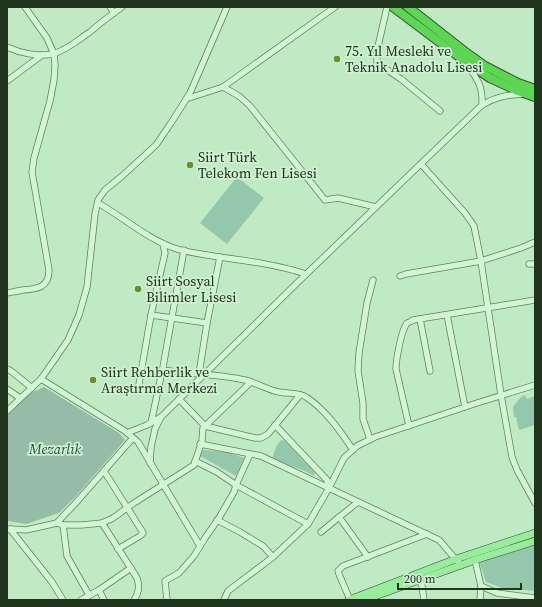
<svg xmlns="http://www.w3.org/2000/svg" width="542" height="607" font-family="'Source Serif 4',serif">
<style>
.green{fill:#95c7ad}
.cemetery{fill:#94bca7}
.lines{fill:none;stroke-linecap:round;stroke-linejoin:round}
.minor-casing{stroke:#5e8259;stroke-width:7}
.major-casing{stroke:#33502e;stroke-width:8}
.highway-casing{stroke:#33502e;stroke-width:10}
.minor{stroke:#d2f6d5;stroke-width:5.5}
.major{stroke:#99ec9d;stroke-width:7}
.highway{stroke:#5fd555;stroke-width:8}
.poi-dot{fill:#6b8d2d;stroke:#cff2d2;stroke-width:1.5}
.labels{text-anchor:middle;stroke-width:3.5;stroke-linejoin:round;paint-order:stroke}
.poi-label{font-size:14px;fill:#20331d;stroke:#cff2d2;text-anchor:start}
.park-label{font-size:14px;font-style:italic;fill:#254e3e;stroke:#cff2d2}
</style>
<rect width="100%" height="100%" fill="#c0eac3"/>
<g class="green">
<polygon points="237,177 264,198 227,244 200,223"/>
<polygon points="525,395 527,399 535,396 535,425 519,430 516,417 514,417 513,407 521,397"/>
<path d="M 282,440 L 285,441 L 315,473 L 314,476 L 305,471 L 272,459 C 275,452 275,444 282,440 Z"/>
<polygon points="203,450 226,452 244,458 236,476 200,456"/>
<polygon points="535,542 535,591 502,588 486,582 479,561"/>
</g>
<polygon class="cemetery" points="44,387 119,433 125,440 76,496 59,513 26,524 8,521 7,522 7,414 29,394"/>
<g class="lines">
<g class="minor-casing">
<g id="minor">
<polyline points="110,7 114,13"/>
<polyline points="387,7 377,51 377,63 401,79 440,111"/>
<path d="M 7,47 C 20,53 38,57 53,54 C 67,50 78,40 90,32 C 100,23 111,15 122,7"/>
<path d="M 468,66 C 478,80 483,87 482,105 C 496,97 506,95 522,94"/>
<polyline points="7,81 42,55"/>
<polyline points="223,87 335,7"/>
<polyline points="186,99 223,87 239,96 250,106 325,200 338,198 376,207"/>
<polyline points="421,164 465,213 474,226 481,261 501,395 512,457 517,470 535,503"/>
<path d="M 98,203 C 123,217 146,238 174,248 C 188,253 204,254 219,257 C 249,261 278,265 306,274"/>
<polyline points="529,264 535,264"/>
<polyline points="400,276 406,274 481,261 521,248 535,242"/>
<path d="M 7,293 C 12,292 18,291 23,290 C 37,289 49,288 49,270 L 32,172 L 34,158 L 50,101 L 54,80 L 55,65 L 54,54 L 47,38 L 25,7"/>
<polyline points="151,315 207,323"/>
<polyline points="447,315 465,407"/>
<polyline points="420,319 430,371"/>
<polyline points="7,369 11,371 32,388"/>
<path d="M 162,370 C 190,374 218,374 245,380 C 257,383 268,390 279,392 C 288,394 299,392 306,397 C 325,409 341,432 353,450"/>
<polyline points="199,374 207,323 220,257"/>
<polyline points="41,379 125,431 138,442 200,546"/>
<polyline points="7,389 20,398"/>
<polyline points="138,390 151,315 165,253 163,244"/>
<polyline points="179,399 205,426 255,438 261,438 268,434 300,395"/>
<polyline points="7,411 41,379 68,340 79,315 87,287 95,214 98,200 105,190 121,177 156,145 171,123 190,93 227,7"/>
<polyline points="161,417 297,283 482,105"/>
<polyline points="151,423 163,367 184,250"/>
<polyline points="275,425 327,480 329,488"/>
<path d="M 409,426 L 396,369 C 396,360 401,331 407,323 C 408,323 412,321 413,320 L 535,300"/>
<polyline points="127,433 147,425 161,417 155,429 151,447 150,463"/>
<polyline points="370,439 363,419 363,403 358,371 359,353 367,303 373,280"/>
<polyline points="200,444 261,456 439,540 458,562"/>
<polyline points="195,461 217,472 236,485 308,524"/>
<polyline points="104,471 142,531 143,533 140,536 118,549"/>
<polyline points="339,517 368,557"/>
<polyline points="217,520 240,532 263,546 273,557"/>
<path d="M 57,523 C 64,514 73,507 80,498 C 98,478 115,458 133,438"/>
<path d="M 102,523 L 137,578 C 140,586 139,593 134,600"/>
<polyline points="63,525 67,556 89,595"/>
<polyline points="10,529 52,582 63,600"/>
<polyline points="7,530 10,529 26,530 57,523 63,525 82,525 102,523 113,518 134,503 194,465 202,441 203,428 251,382"/>
<polyline points="321,532 338,518 358,502"/>
<polyline points="475,560 481,586 480,600"/>
<polyline points="421,580 424,600"/>
<polyline points="481,586 497,593 535,598"/>
<polyline points="99,590 104,600"/>
<polyline points="81,600 99,590 131,568"/>
<polyline points="167,600 165,581 179,573 194,556 205,538 219,518 234,492 236,485 250,454"/>
<polyline points="224,600 228,591 273,557 308,524 329,488 344,458 357,446 375,437 477,403 535,385"/>
<polyline points="350,600 339,574 338,571 343,566 427,534"/>
</g>
</g>
<g class="major-casing">
<g id="major">
<polyline points="349,600 456,559 535,533"/>
<polyline points="364,600 475,560 535,541"/>
</g>
</g>
<g class="highway-casing">
<g id="highway">
<polyline points="393,7 466,62 490,78 518,91 535,97"/>
<polyline points="408,7 464,51 485,66 518,83 535,89"/>
</g>
</g>
<use href="#minor" class="minor"/>
<use href="#major" class="major"/>
<use href="#highway" class="highway"/>
</g>
<g class="poi-dot">
<circle cx="337" cy="59" r="4"/>
<circle cx="190" cy="165" r="4"/>
<circle cx="138" cy="289" r="4"/>
<circle cx="93" cy="380" r="4"/>
</g>
<g class="labels">
<g class="poi-label">
<text x="345" y="56">75. Yıl Mesleki ve<tspan x="345" dy="16">Teknik Anadolu Lisesi</tspan></text>
<text x="198" y="162">Siirt Türk<tspan x="198" dy="16">Telekom Fen Lisesi</tspan></text>
<text x="146" y="286">Siirt Sosyal<tspan x="146" dy="16">Bilimler Lisesi</tspan></text>
<text x="101" y="377">Siirt Rehberlik ve<tspan x="101" dy="16">Araştırma Merkezi</tspan></text>
</g>
<g class="park-label">
<text x="55" y="454">Mezarlık</text>
</g>
</g>
<rect width="542" height="607" fill="none" stroke="#20331d" stroke-width="16"/>
<path d="M398 583v6h123v-6" fill="none" stroke="#20331d" stroke-width="2"/>
<text x="404" y="583" font-size="12" fill="#20331d" stroke="#cff2d2" stroke-width="3" paint-order="stroke">200 m</text>
</svg>
